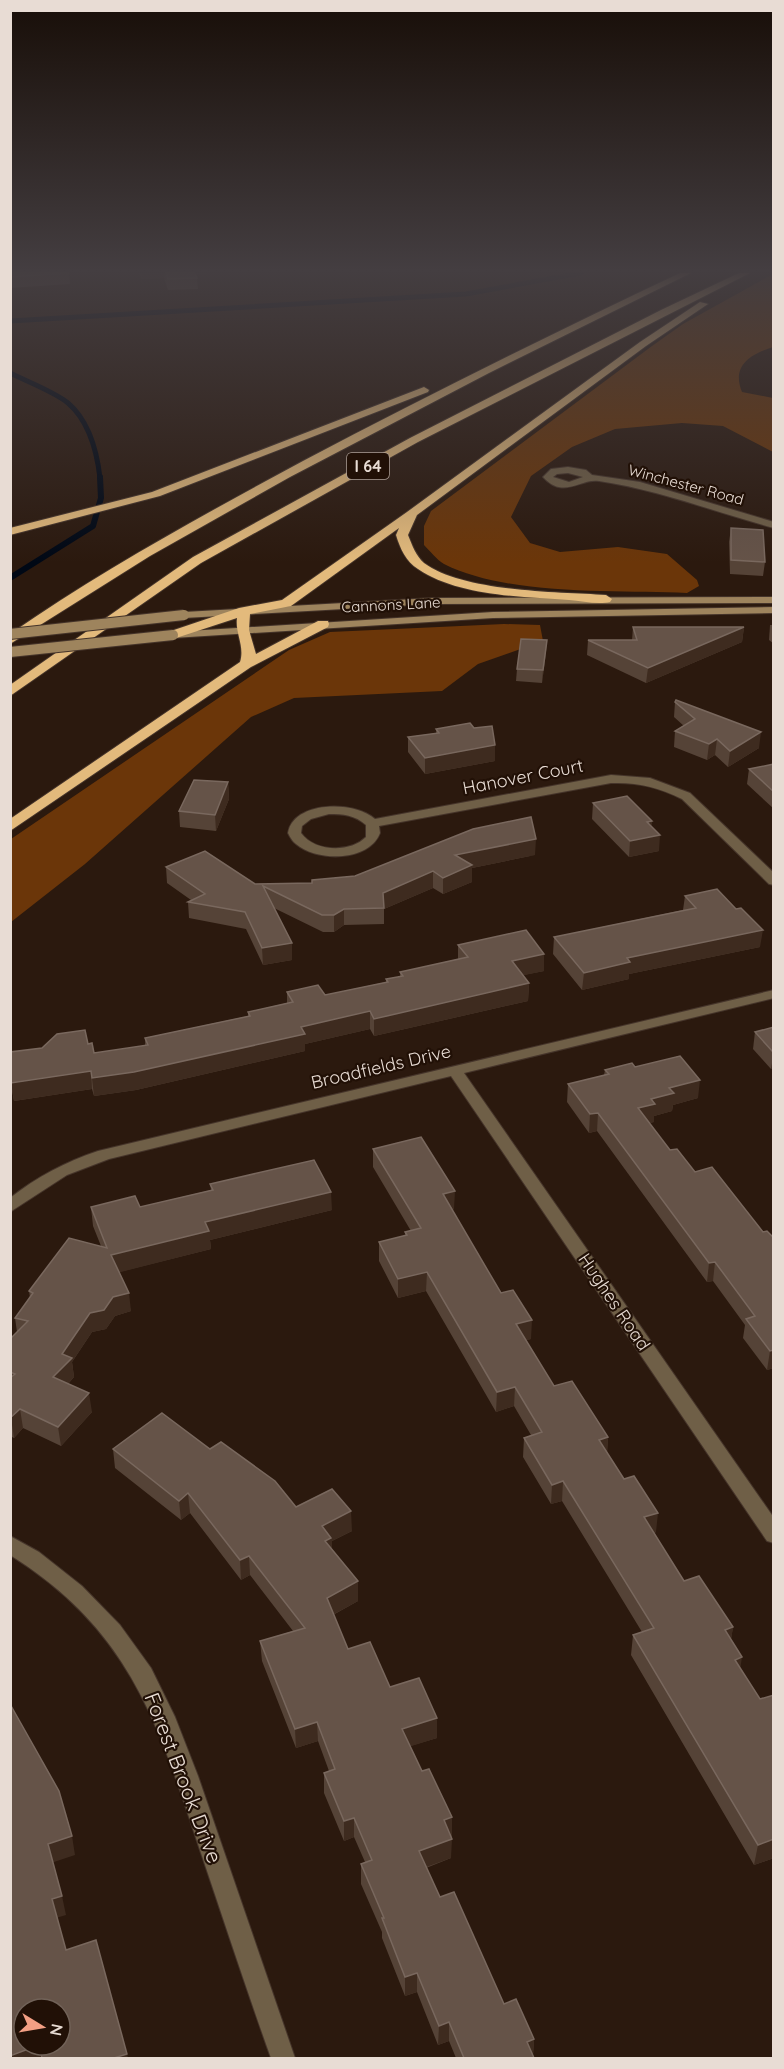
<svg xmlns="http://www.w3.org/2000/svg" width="784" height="2069" font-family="Quicksand,sans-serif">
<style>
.forest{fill:#6b3609}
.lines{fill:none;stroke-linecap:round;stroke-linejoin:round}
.stream-far1{stroke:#000815;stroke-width:5}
.stream{stroke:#000815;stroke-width:6}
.minor-casing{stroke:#45342a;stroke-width:2}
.secondary-casing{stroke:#45342a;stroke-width:2}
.motorway-casing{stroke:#45342a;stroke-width:2}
.minor{fill:#6f5f47;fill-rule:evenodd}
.secondary{fill:#9e845d;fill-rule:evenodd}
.motorway{fill:#e3ba7c;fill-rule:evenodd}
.secondary-bridge-casing{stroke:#45342a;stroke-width:12;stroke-linecap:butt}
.secondary-bridge{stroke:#9e845d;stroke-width:10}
.wall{fill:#554337}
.shaded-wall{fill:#3e2b1f}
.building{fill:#655348;stroke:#79685e;stroke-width:1.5;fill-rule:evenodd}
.labels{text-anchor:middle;stroke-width:4.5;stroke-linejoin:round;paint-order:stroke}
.far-street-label{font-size:15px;fill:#e8dcd4;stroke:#211006}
.shield{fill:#211006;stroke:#ac9f96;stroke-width:1.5}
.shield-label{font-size:16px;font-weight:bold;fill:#e8dcd4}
.street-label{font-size:18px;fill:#e8dcd4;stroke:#211006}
.near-street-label{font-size:21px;fill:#e8dcd4;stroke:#211006}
</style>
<rect width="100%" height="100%" fill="#2b190e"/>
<g class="forest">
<path d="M 773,274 L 773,347 C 751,354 731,365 742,392 L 773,398 L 773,452 L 723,426 L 682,423 L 615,429 L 572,447 L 531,476 L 511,517 L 530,543 L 560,552 L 618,547 L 667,554 L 697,580 L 699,586 L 687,593 C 617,590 507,596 444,564 C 437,560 430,551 424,545 L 424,526 L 431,511 L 652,346 L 683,324 Z"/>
<polygon points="504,624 540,625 543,641 478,664 442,691 294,698 251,717 85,864 11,922 11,839 289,650 330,632"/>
</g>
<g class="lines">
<g class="stream-far1">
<polyline points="10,321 466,294 581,273"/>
<path d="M 10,373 C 26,381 55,392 68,403 C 89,421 97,452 100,478"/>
</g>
<polyline class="stream" points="10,578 93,526 101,498 100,477"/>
<g class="minor-casing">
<g id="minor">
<path d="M 568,467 L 586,470 L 592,475 L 640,482 L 774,522 L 774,528 C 715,512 659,490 599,481 C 580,478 564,500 543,477 L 551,469 ZM 568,473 L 583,477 L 569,482 L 553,477 L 557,474 Z"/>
<path d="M 611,775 L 650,778 L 690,793 L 774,873 L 774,885 L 769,884 L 682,799 C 658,787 637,782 611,783 L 379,826 L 380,833 C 369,862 317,862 296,844 C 293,842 290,837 288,833 C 293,801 354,800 375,819 ZM 329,814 C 343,814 355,815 366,825 L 366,837 C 350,853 315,852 301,833 L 302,826 L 311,819 Z"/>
<path d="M 774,990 L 774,998 L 464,1073 L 774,1518 L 774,1543 L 767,1541 L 451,1076 L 109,1159 L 67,1175 L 10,1212 L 10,1198 C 37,1177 65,1162 98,1151 Z"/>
<path d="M 10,1536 L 39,1552 L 82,1586 L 120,1625 L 151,1668 L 175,1717 L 198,1776 L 295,2058 L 271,2058 C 247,1991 225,1924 202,1856 C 159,1727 133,1632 10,1555 Z"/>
</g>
</g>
<g class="secondary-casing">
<g id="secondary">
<polygon points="774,597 774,603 433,604 184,618 179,615 184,612 433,598"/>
<polygon points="774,607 774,613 493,618 173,638 168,635 173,632 493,612"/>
</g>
</g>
<g class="motorway-casing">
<g id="motorway">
<path d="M 680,273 L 691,273 L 489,373 L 290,477 L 150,556 L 10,644 L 10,634 C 104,569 203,515 303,461 C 427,396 553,333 680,273 Z"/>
<polygon points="739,273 750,273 418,442 201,563 10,696 10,685 193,557 410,438 661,310"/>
<path d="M 700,302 L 708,304 L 646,346 L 417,515 L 408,535 C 412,545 416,556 424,563 C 463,592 558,592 606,595 L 612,599 L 610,602 C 598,605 582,601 569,600 C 524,597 457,596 418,569 C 406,562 400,548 396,535 L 399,528 L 291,606 L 250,614 L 249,630 L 256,654 L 318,621 L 328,621 L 329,624 L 328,627 L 251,667 L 10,831 L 10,819 L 240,662 C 245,646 235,634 237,618 L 173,639 L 168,638 L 166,635 L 168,632 L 239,608 L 282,600 L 407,512 L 640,342 Z"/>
<polygon points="424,387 429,390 428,392 160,496 10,535 10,528 152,492"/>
</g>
</g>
<use href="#minor" class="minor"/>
<use href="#secondary" class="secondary"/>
<use href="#motorway" class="motorway"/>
<g class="secondary-bridge-casing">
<g id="secondary-bridge">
<polyline points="10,634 184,615"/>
<polyline points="10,652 173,635"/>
</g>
</g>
<use href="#secondary-bridge" class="secondary-bridge"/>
</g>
<g class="wall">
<polygon points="10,273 69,273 70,284 10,288"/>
<polygon points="139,273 206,273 195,274 197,278 198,289 168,290 164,278 142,279"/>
<polygon points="731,528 765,562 763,576 730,574 729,542"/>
<polygon points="770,625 774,625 774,644 769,640"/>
<polygon points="633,627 744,627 742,642 646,683 587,655 588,640 632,640"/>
<polygon points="547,640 546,652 542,683 516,681 517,669"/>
<polygon points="675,702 759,748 728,767 715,755 707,760 674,747 675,731 684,726 674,717"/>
<polygon points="436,729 495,745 495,761 425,774 408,752 408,737 436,733"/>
<polygon points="774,764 774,809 747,784 749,769"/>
<polygon points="228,782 229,799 216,831 180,827 179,811"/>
<polygon points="593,803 652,821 651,826 659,851 629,857 592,819"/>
<polygon points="535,855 472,868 472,882 443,894 433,888 384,909 384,924 344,925 334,932 323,932 274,908 292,943 292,960 263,965 246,929 189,918 188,902 191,900 167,883 166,867 255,884 312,883 355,876"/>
<polygon points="685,896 760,947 629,974 629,979 582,990 553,954 554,937 683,910"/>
<polygon points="458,945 544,971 523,975 529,983 528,1001 374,1036 370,1029 305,1044 305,1051 136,1090 94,1096 92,1089 14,1101 10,1080 88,1044 94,1053 145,1046 145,1038 248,1016 248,1012 287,1003 287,992 325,995 386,982 386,979 400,977 400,972 458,959"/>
<polygon points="774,1027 774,1069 771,1069 753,1049 755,1032"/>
<polygon points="635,1067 698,1098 673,1105 672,1111 654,1116 654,1122 649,1123 670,1150 763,1232 774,1238 774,1368 767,1370 743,1338 745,1325 713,1281 707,1282 597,1131 589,1133 567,1102 568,1084 604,1075 605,1070"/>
<polygon points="373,1149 454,1209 452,1210 501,1293 531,1339 526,1340 554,1386 608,1437 607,1452 656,1532 654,1533 684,1581 733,1627 731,1639 740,1669 774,1858 754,1865 631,1655 633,1635 642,1632 562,1501 551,1504 523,1457 524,1438 531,1435 514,1406 496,1412 426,1291 398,1298 379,1261 379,1242 405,1236 405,1232 411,1231 373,1167"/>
<polygon points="210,1184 332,1210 210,1240 211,1249 119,1272 131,1311 115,1316 106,1329 92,1332 72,1362 74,1377 68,1384 92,1412 61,1446 23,1428 14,1438 10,1436 10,1339 17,1332 15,1318 30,1298 29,1291 101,1246 93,1226 91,1207 140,1207 211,1190"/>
<polygon points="113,1449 210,1449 296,1507 352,1531 332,1541 332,1549 358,1581 358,1601 333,1615 348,1649 390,1687 437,1738 410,1746 422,1771 452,1817 452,1837 451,1837 451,1858 426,1868 440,1897 504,2004 534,2039 533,2055 534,2058 456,2058 449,2041 438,2045 417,1992 405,1996 382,1938 382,1932 361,1884 361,1864 365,1862 354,1837 344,1841 324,1793 324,1773 329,1771 318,1741 296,1748 262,1661 260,1641 293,1631 250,1575 241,1580 190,1513 181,1520 115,1468"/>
</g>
<g class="shaded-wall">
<polygon points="141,273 164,273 164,278 142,279"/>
<polygon points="744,627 742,642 646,683 648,668"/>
<polygon points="547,640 546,652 542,683 543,670"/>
<polygon points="761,732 759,748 728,767 730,751"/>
<polygon points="717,739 715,755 707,760 709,744"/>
<polygon points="495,745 495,761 425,774 425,758"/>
<polygon points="228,782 229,799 216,831 215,815"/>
<polygon points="652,821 650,837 660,835 659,851 629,857 630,841 647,822"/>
<polygon points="536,839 535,855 472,868 472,882 443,894 443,878 455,855"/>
<polygon points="433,871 433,888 384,909 383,893"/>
<polygon points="344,909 344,925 334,932 334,915"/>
<polygon points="763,930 760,947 629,974 629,979 582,990 584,973 627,958"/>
<polygon points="292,943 292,960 263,965 262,948"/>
<polygon points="544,954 544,971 511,978 512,961"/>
<polygon points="529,983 528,1001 374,1036 374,1019"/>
<polygon points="370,1011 370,1029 305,1044 305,1051 136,1090 94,1096 92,1078 301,1027"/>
<polygon points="774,1052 774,1069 771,1069"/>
<polygon points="91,1071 92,1089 14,1101 11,1083"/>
<polygon points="700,1080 698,1098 673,1105 672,1111 654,1116 654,1122 636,1126 638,1108 669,1088"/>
<polygon points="598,1113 597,1131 589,1133 590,1114"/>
<polygon points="455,1191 454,1209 442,1212 443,1194"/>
<polygon points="331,1192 332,1210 210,1240 211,1249 113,1274 111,1255 205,1222"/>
<polygon points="715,1262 713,1281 707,1282 709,1263"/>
<polygon points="427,1272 426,1291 398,1298 398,1279"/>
<polygon points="129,1293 131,1311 115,1316 106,1329 92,1332 72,1362 74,1377 56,1397 53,1377 62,1354 90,1313 113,1297"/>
<polygon points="532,1320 531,1339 515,1343 516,1324"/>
<polygon points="774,1350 774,1368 767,1370 770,1351"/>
<polygon points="515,1387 514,1406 496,1412 497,1392"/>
<polygon points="89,1393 92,1412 61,1446 58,1427"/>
<polygon points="20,1409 23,1428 14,1438 11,1418"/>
<polygon points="608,1437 607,1456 599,1440"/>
<polygon points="563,1481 562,1501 551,1504 552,1485"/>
<polygon points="188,1493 190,1513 181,1520 179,1501"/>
<polygon points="351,1511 352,1531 332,1541 332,1558 326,1561 322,1526"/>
<polygon points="658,1513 656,1532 642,1537 644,1517"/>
<polygon points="249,1556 250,1575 241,1580 240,1560"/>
<polygon points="358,1581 358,1601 327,1618 327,1598"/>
<polygon points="733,1627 730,1647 725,1630"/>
<polygon points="742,1657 739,1677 735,1660"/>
<polygon points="437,1718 437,1738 402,1749 402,1729"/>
<polygon points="317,1722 318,1741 296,1748 295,1729"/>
<polygon points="452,1817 452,1837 443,1840 444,1820"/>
<polygon points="354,1818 354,1837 344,1841 344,1821"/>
<polygon points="72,1836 75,1855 51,1863 48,1844"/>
<polygon points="452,1839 451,1858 418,1870 419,1851"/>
<polygon points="774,1839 774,1858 754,1865 758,1845"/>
<polygon points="62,1896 66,1915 56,1918 52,1899"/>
<polygon points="417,1973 417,1992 405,1996 405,1977"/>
<polygon points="449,2022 449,2041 438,2045 439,2026"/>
<polygon points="534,2039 533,2058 527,2042"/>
<polygon points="39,2045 41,2058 10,2058 10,2056"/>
<polygon points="127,2054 128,2058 114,2058"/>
</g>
<g class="building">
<polygon points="10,273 69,273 10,277"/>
<polygon points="166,273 195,273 197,278 168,279"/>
<polygon points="731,528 763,530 765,562 731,560"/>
<polygon points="633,627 744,627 648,668 588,640 637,640"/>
<polygon points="521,639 547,640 543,670 517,669"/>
<polygon points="676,700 761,732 730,751 717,739 709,744 675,731 695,719 675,702"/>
<polygon points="470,723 474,728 492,726 495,745 425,758 408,737 439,733 436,729"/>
<polygon points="774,764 774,792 749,769"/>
<polygon points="194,780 228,782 215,815 179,811"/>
<polygon points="627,796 652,821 647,822 660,835 630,841 593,803"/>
<polygon points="531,817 536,839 455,855 472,865 443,878 433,871 383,893 384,908 344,909 334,915 322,915 263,886 292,943 262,948 245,912 188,902 205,894 166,867 205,851 255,884 312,883 312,880 355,876 473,829"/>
<polygon points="717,889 736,909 741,908 763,930 627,958 630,962 584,973 554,937 696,908 685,896"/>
<polygon points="526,930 544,954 512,961 529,983 374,1019 370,1011 301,1027 305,1034 134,1072 92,1078 91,1071 11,1083 10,1052 42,1048 57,1034 85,1030 88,1044 92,1043 94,1053 148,1045 145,1038 250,1016 248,1012 293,1002 287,992 318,985 325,995 388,982 386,979 403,976 400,972 468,957 458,945"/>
<polygon points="774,1027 774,1052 773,1052 755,1032"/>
<polygon points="680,1056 700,1080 669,1088 674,1093 651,1099 655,1104 638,1108 670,1150 677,1149 695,1172 712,1167 763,1232 767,1231 774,1238 774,1350 770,1351 746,1319 755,1316 715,1262 709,1263 598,1113 590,1114 568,1084 609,1074 605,1070 632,1063 635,1067"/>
<polygon points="421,1137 455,1191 443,1194 501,1293 513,1290 532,1320 516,1324 554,1386 572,1381 608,1437 599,1440 624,1479 634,1476 658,1513 644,1517 684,1581 699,1576 733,1627 725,1630 742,1657 735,1660 760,1699 774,1695 774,1839 758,1845 633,1635 654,1628 563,1481 552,1485 524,1438 542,1432 515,1387 497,1392 427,1272 398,1279 379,1242 407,1235 405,1232 421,1228 373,1149"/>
<polygon points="314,1160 331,1192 205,1222 209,1231 111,1255 129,1293 113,1297 104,1310 90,1313 62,1354 72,1358 53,1377 89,1393 58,1427 20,1409 10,1418 10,1378 15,1374 10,1372 10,1339 28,1321 15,1318 33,1293 29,1291 69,1238 107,1248 91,1207 135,1196 140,1207 213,1190 210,1184"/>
<polygon points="162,1413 210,1449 221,1442 275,1481 296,1507 332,1489 351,1511 322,1526 331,1538 325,1541 358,1581 327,1598 348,1649 370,1642 390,1687 419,1678 437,1718 402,1729 422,1771 429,1769 452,1817 444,1820 452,1839 419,1851 440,1897 454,1892 504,2004 516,1999 534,2039 527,2042 534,2058 464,2058 449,2022 439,2026 417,1973 405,1977 382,1918 384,1918 361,1864 372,1860 354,1818 344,1821 324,1773 335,1769 317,1722 295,1729 260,1641 305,1628 249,1556 240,1560 188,1493 179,1501 113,1449"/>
<path d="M 10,1704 L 59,1791 L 72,1836 L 48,1844 L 62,1896 L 52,1899 L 66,1950 L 96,1940 L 127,2054 L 114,2058 L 42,2058 L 39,2045 L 10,2056 ZM 24,2009 L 60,2009 L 60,2045 L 24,2045 Z"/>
</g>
<linearGradient id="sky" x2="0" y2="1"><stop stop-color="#180e08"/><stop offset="0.48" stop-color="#443e41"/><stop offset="1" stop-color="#443e41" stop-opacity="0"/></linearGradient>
<rect width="784" height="563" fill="url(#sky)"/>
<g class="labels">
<g class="far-street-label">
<text transform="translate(686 485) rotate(15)" y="5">Winchester Road</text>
<text transform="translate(391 605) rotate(-3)" y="5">Cannons Lane</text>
</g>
<rect class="shield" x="347" y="453" width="42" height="26" rx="4.5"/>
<g class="shield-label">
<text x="368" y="472">I 64</text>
</g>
<g class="street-label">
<text transform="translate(523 777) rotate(-11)" y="6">Hanover Court</text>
<text transform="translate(381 1067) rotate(-13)" y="6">Broadfields Drive</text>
<text transform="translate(614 1302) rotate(56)" y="6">Hughes Road</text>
</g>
<g class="near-street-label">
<text transform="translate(183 1778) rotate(69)" y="7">Forest Brook Drive</text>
</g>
</g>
<rect width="784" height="2069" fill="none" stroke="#e8dcd4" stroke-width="24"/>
<g transform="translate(42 2027) rotate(101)"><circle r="28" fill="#211006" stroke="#716258" stroke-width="1.5"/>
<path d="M0-4.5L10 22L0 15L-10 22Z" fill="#f39f84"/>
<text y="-9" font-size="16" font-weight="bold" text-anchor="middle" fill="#e8dcd4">N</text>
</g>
</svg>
